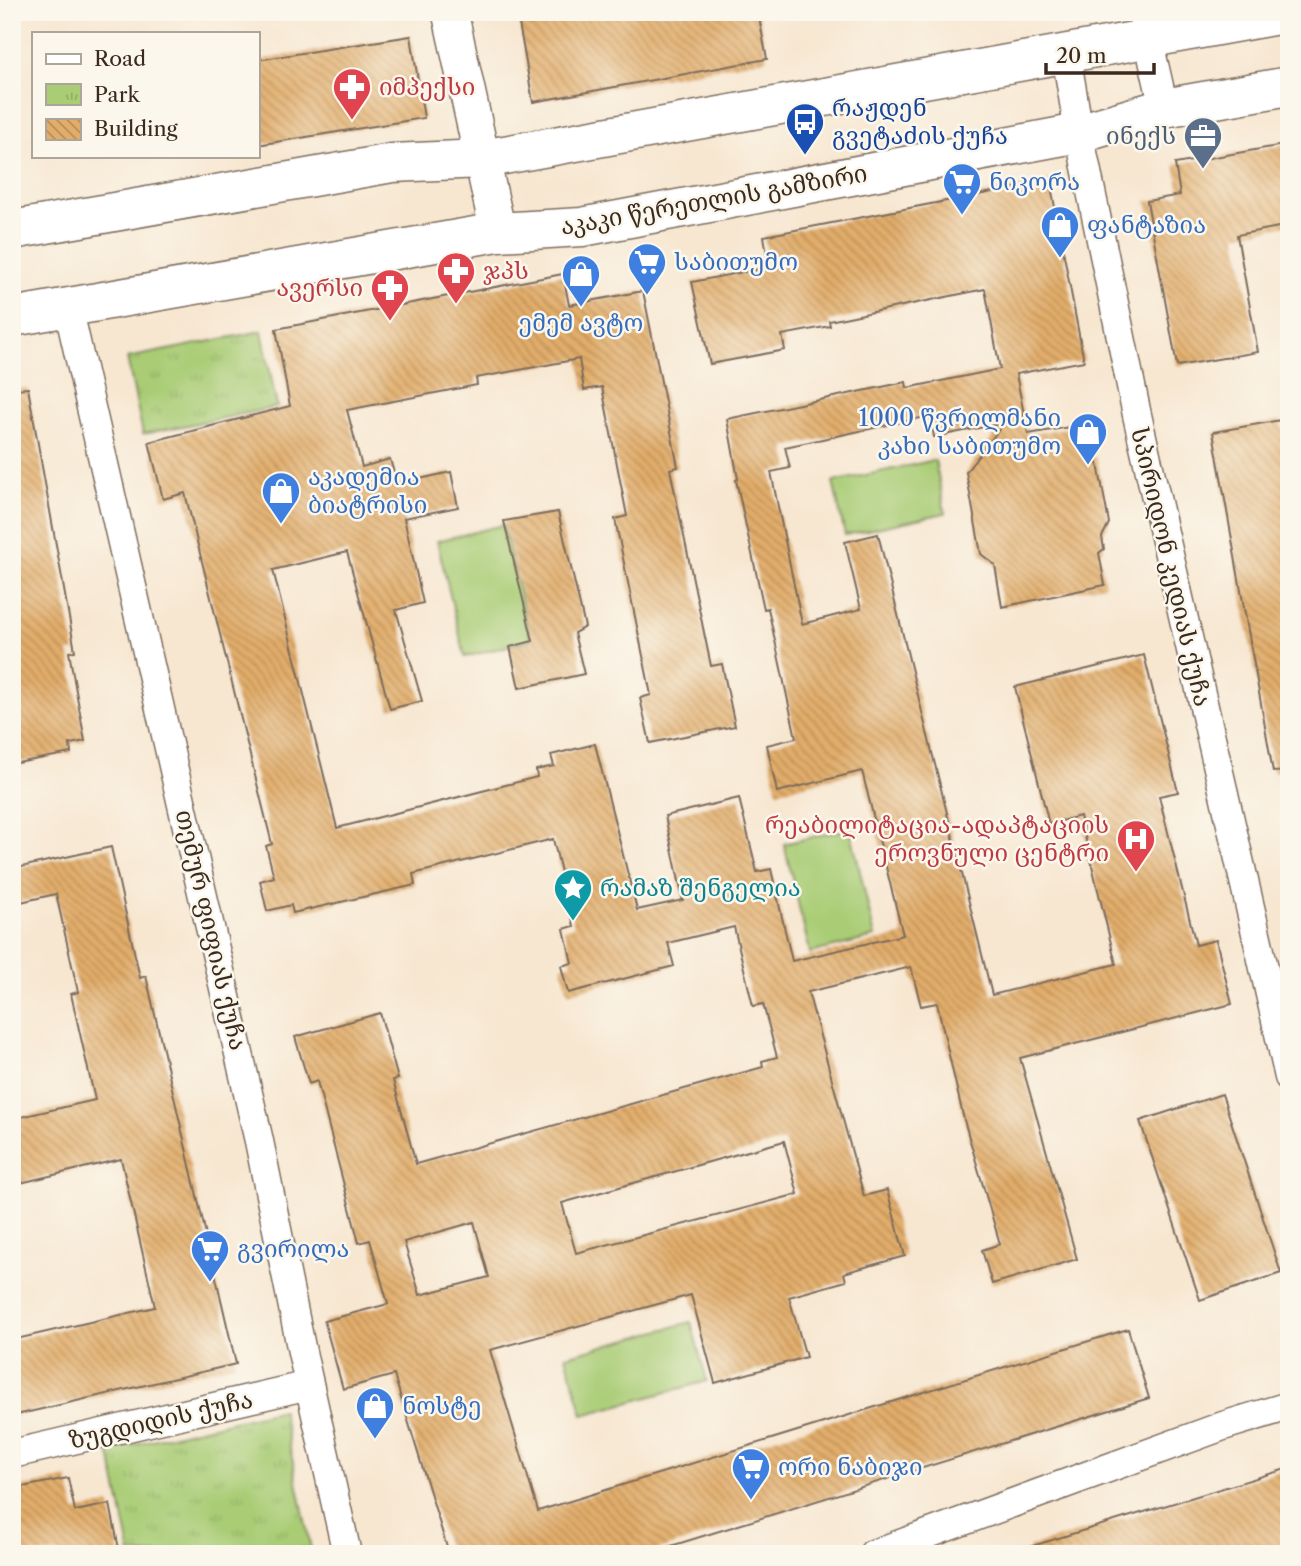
<svg xmlns="http://www.w3.org/2000/svg" width="1301" height="1566" font-family="'Libre Caslon Text','Noto Serif Georgian',serif">
<style>
.grass{fill:#a9cc75;stroke:#727b4a;stroke-width:2}
.park{fill:url(#park-tufts);stroke:#727b4a;stroke-width:2}
.building{fill:url(#building-back-hatch);fill-rule:evenodd}
.lines{fill:none;stroke-linecap:round;stroke-linejoin:round}
.minor-casing{stroke:#7d6c5d;stroke-width:31}
.tertiary-casing{stroke:#7d6c5d;stroke-width:38}
.secondary-casing{stroke:#7d6c5d;stroke-width:41}
.minor{stroke:#fff;stroke-width:28}
.tertiary{stroke:#fff;stroke-width:35}
.secondary{stroke:#fff;stroke-width:38}
.labels{text-anchor:middle;stroke-width:5;stroke-linejoin:round;paint-order:stroke}
.health-label{font-size:24px;fill:#be3a42;stroke:#fbf7ec;text-anchor:start}
.transit-label{font-size:24px;fill:#164399;stroke:#fbf7ec;text-anchor:start}
.service-label{font-size:24px;fill:#4e5e75;stroke:#fbf7ec;text-anchor:end}
.shop-label{font-size:24px;fill:#366cbe;stroke:#fbf7ec;text-anchor:start}
.street-label{font-size:24px;fill:#3b2a1e;stroke:#fbf7ec}
.culture-label{font-size:24px;fill:#0d838f;stroke:#fbf7ec;text-anchor:start}
</style>
<defs>
<pattern id="park-tufts" width="24" height="20" patternUnits="userSpaceOnUse" patternTransform="scale(1.75)"><rect width="24" height="20" fill="#a9cc75"/><path d="M3 7l-1-3M5 7V3M7 7l1-3M15 17l-1-3M17 17v-4M19 17l1-3" fill="none" stroke="#92af65"/></pattern>
<pattern id="building-back-hatch" width="6" height="6" patternUnits="userSpaceOnUse" patternTransform="scale(1.75)"><rect width="6" height="6" fill="#e2ad6a"/><path d="M-1 5l2 2M0 0l6 6M5-1l2 2" fill="none" stroke="#b88d57"/></pattern>
</defs>
<rect width="100%" height="100%" fill="#fbf7ec"/>
<filter id="ink" filterUnits="userSpaceOnUse"><feTurbulence type="fractalNoise" baseFrequency=".0143" numOctaves="2"/><feDisplacementMap in="SourceGraphic" scale="14" xChannelSelector="R" yChannelSelector="G"/><feConvolveMatrix kernelMatrix="1 2 1 2 8 2 1 2 1" color-interpolation-filters="sRGB"/></filter>
<filter id="wash" filterUnits="userSpaceOnUse"><feTurbulence type="fractalNoise" baseFrequency=".00686" numOctaves="4" result="noise"/><feDisplacementMap in="SourceGraphic" scale="28" xChannelSelector="R" yChannelSelector="G"/><feGaussianBlur stdDeviation="1.57" result="paint"/><feColorMatrix in="noise" values="0 0 0 0 0 0 0 0 0 0 0 0 0 0 0 0 0 1.4 0 .05"/><feComposite in="paint" operator="in"/></filter>
<g filter="url(#wash)">
<rect width="100%" height="100%" fill="#f7e7d1"/>
<g class="grass">
<polygon points="935,460 945,513 845,535 833,482"/>
<polygon points="503,525 531,640 465,657 437,541"/>
<polygon points="850,828 875,937 810,953 784,844"/>
<polygon points="691,1322 707,1381 583,1415 566,1356"/>
</g>
<g class="park">
<polygon points="262,331 277,407 143,434 127,358"/>
<polygon points="282,1410 312,1554 131,1554 109,1450"/>
</g>
<g id="blocks">
<g class="building">
<polygon points="517,12 758,12 767,59 533,102"/>
<polygon points="411,36 424,118 257,145 257,60"/>
<polygon points="1289,144 1289,225 1237,235 1258,352 1177,366 1147,201 1180,195 1175,164"/>
<path d="M 1050,181 L 1084,361 L 1016,374 L 1028,434 L 1082,425 L 1085,450 L 1097,459 L 1109,523 L 1102,537 L 1104,549 L 1099,553 L 1105,585 L 1002,607 L 995,565 L 981,554 L 966,472 L 1004,423 L 934,437 L 930,416 L 785,447 L 790,468 L 771,472 L 802,624 L 861,609 L 845,542 L 878,534 L 992,995 L 1116,964 L 1080,816 L 1049,824 L 1015,687 L 1144,655 L 1178,792 L 1159,796 L 1196,945 L 1216,940 L 1232,1004 L 1020,1058 L 1077,1259 L 992,1284 L 982,1250 L 1000,1244 L 964,1120 L 937,1003 L 921,1006 L 911,967 L 808,992 L 864,1196 L 887,1190 L 905,1256 L 844,1273 L 846,1281 L 789,1297 L 806,1357 L 715,1383 L 691,1295 L 490,1350 L 538,1511 L 1128,1329 L 1149,1398 L 645,1554 L 449,1554 L 394,1375 L 343,1389 L 324,1321 L 388,1304 L 370,1240 L 359,1243 L 317,1081 L 309,1084 L 295,1037 L 380,1013 L 398,1079 L 393,1080 L 416,1164 L 763,1067 L 762,1061 L 777,1057 L 763,1004 L 753,1006 L 734,927 L 668,943 L 674,966 L 568,993 L 561,966 L 572,963 L 564,929 L 574,926 L 553,839 L 413,874 L 415,885 L 293,913 L 291,905 L 267,911 L 260,881 L 274,877 L 266,846 L 272,844 L 185,493 L 163,499 L 149,442 L 290,406 L 276,329 L 563,274 L 569,305 L 643,291 L 678,467 L 670,469 L 711,666 L 722,664 L 735,726 L 650,743 L 640,698 L 651,695 L 615,519 L 627,516 L 602,387 L 584,390 L 579,359 L 476,378 L 477,385 L 347,410 L 362,467 L 390,459 L 397,484 L 451,472 L 458,507 L 404,518 L 423,603 L 396,610 L 422,701 L 390,709 L 347,552 L 273,570 L 337,828 L 537,777 L 536,770 L 554,766 L 551,755 L 595,744 L 637,910 L 683,900 L 665,816 L 739,798 L 757,872 L 771,869 L 792,961 L 903,935 L 862,771 L 777,792 L 767,745 L 796,738 L 768,608 L 764,609 L 736,480 L 738,479 L 727,419 L 906,382 L 907,388 L 1000,369 L 985,289 L 829,321 L 830,326 L 782,335 L 785,350 L 710,364 L 692,282 L 769,267 L 764,236 ZM 784,1141 L 798,1194 L 576,1253 L 562,1203 ZM 474,1222 L 489,1277 L 420,1295 L 404,1242 Z"/>
<polygon points="28,388 75,651 69,652 85,741 70,744 71,753 12,764 12,389"/>
<polygon points="1281,420 1289,464 1289,771 1273,772 1213,432"/>
<polygon points="558,512 585,627 574,633 584,674 519,688 510,647 533,641 504,521"/>
<polygon points="111,847 140,978 146,976 236,1364 12,1416 12,1340 155,1307 121,1159 12,1185 12,1119 95,1100 71,994 78,992 56,894 12,904 12,869"/>
<polygon points="1222,1094 1281,1273 1200,1300 1140,1121"/>
<polygon points="1289,1468 1289,1554 1030,1554 1029,1547"/>
<polygon points="68,1478 75,1511 110,1504 120,1554 12,1554 12,1489"/>
</g>
</g>
</g>
<g filter="url(#ink)">
<use href="#blocks" fill-opacity="0" stroke="#7d6c5d" stroke-width="2"/>
<g class="lines">
<g class="minor-casing">
<g id="minor">
<polyline points="1142,12 1164,108"/>
<polyline points="1066,54 1079,133 1137,415 1289,1077"/>
<polyline points="68,307 259,1141 302,1352 347,1554"/>
<polyline points="12,1454 309,1385"/>
<polyline points="873,1554 1223,1426 1289,1406"/>
</g>
</g>
<g class="tertiary-casing">
<polyline id="tertiary" points="450,12 498,232"/>
</g>
<g class="secondary-casing">
<g id="secondary">
<polyline points="12,230 392,163 482,159 1289,13"/>
<polyline points="12,317 498,232 582,227 1079,133 1164,108 1289,86"/>
</g>
</g>
<use href="#minor" class="minor"/>
<use href="#tertiary" class="tertiary"/>
<use href="#secondary" class="secondary"/>
</g>
</g>
<defs>
<g id="pharmacy-pin" transform="scale(2.0125)"><path d="M0 17L-7.5 6A9.5 9.5 0 1 1 7.5 6Z" fill="#e0444e" stroke="#fbf7ec"/><path d="M-2-6h4v4h4v4h-4v4h-4v-4h-4v-4h4Z" fill="#fff"/></g>
<g id="bus-pin" transform="scale(2.0125)"><path d="M0 17L-7.5 6A9.5 9.5 0 1 1 7.5 6Z" fill="#1a4fb4" stroke="#fbf7ec"/><path d="M-5-6H5V4H4V6H2V4H-2V6H-4V4H-5ZM-3.5-4V0h7V-4ZM-3.5 1.2v1.5H-2V1.2ZM2 1.2v1.5H3.5V1.2Z" fill="#fff"/></g>
<g id="office-pin" transform="scale(2.0125)"><path d="M0 17L-7.5 6A9.5 9.5 0 1 1 7.5 6Z" fill="#5c6f8a" stroke="#fbf7ec"/><path d="M-6-3h4V-5.5h4V-3h4V5H-6ZM-1-4.5V-3h2v-1.5ZM-6 0V1H6V0Z" fill="#fff"/></g>
<g id="supermarket-pin" transform="scale(2.0125)"><path d="M0 17L-7.5 6A9.5 9.5 0 1 1 7.5 6Z" fill="#3f7fe0" stroke="#fbf7ec"/><path d="M-6-5.5h2.5l.6 2H6L4.5 2H-2.5L-4.4-4H-6ZM-1.5 3.2a1.3 1.3 0 1 0 .1 0ZM3 3.2a1.3 1.3 0 1 0 .1 0Z" fill="#fff"/></g>
<g id="shop-pin" transform="scale(2.0125)"><path d="M0 17L-7.5 6A9.5 9.5 0 1 1 7.5 6Z" fill="#3f7fe0" stroke="#fbf7ec"/><path d="M-5-2.5h2.3a2.7 3.5 0 0 1 5.4 0H5L5.5 6h-11ZM-1.5-2.5h3a1.5 2.3 0 0 0-3 0Z" fill="#fff"/></g>
<g id="hospital-pin" transform="scale(2.0125)"><path d="M0 17L-7.5 6A9.5 9.5 0 1 1 7.5 6Z" fill="#e0444e" stroke="#fbf7ec"/><path d="M-5-5h3v3.5h4V-5h3V5h-3V1.5h-4V5h-3Z" fill="#fff"/></g>
<g id="sight-pin" transform="scale(2.0125)"><path d="M0 17L-7.5 6A9.5 9.5 0 1 1 7.5 6Z" fill="#0f9aa8" stroke="#fbf7ec"/><path d="M0-6L1.8-2.2L6-1.7L2.9 1.2L3.7 5.4L0 3.3L-3.7 5.4L-2.9 1.2L-6-1.7L-1.8-2.2Z" fill="#fff"/></g>
</defs>
<g fill-rule="evenodd">
<use href="#pharmacy-pin" x="352" y="87"/>
<use href="#bus-pin" x="805" y="122"/>
<use href="#office-pin" x="1203" y="136"/>
<use href="#supermarket-pin" x="962" y="182"/>
<use href="#shop-pin" x="1060" y="225"/>
<use href="#supermarket-pin" x="647" y="262"/>
<use href="#pharmacy-pin" x="456" y="271"/>
<use href="#shop-pin" x="581" y="274"/>
<use href="#pharmacy-pin" x="390" y="288"/>
<use href="#shop-pin" x="1088" y="432"/>
<use href="#shop-pin" x="281" y="491"/>
<use href="#hospital-pin" x="1136" y="839"/>
<use href="#sight-pin" x="573" y="888"/>
<use href="#supermarket-pin" x="210" y="1249"/>
<use href="#shop-pin" x="375" y="1406"/>
<use href="#supermarket-pin" x="751" y="1467"/>
</g>
<g class="labels">
<g class="health-label">
<text x="379" y="95">იმპექსი</text>
<text x="483" y="279">ჯპს</text>
<text x="363" y="296" text-anchor="end">ავერსი</text>
<text x="1109" y="833" text-anchor="end">რეაბილიტაცია-ადაპტაციის<tspan x="1109" dy="28">ეროვნული ცენტრი</tspan></text>
</g>
<g class="transit-label">
<text x="832" y="116">რაჟდენ<tspan x="832" dy="28">გვეტაძის ქუჩა</tspan></text>
</g>
<g class="service-label">
<text x="1176" y="144">ინექს</text>
</g>
<g class="shop-label">
<text x="989" y="190">ნიკორა</text>
<text x="1087" y="233">ფანტაზია</text>
<text x="674" y="270">საბითუმო</text>
<text x="581" y="331" text-anchor="middle">ემემ ავტო</text>
<text x="1061" y="426" text-anchor="end">1000 წვრილმანი<tspan x="1061" dy="28">კახი საბითუმო</tspan></text>
<text x="308" y="485">აკადემია<tspan x="308" dy="28">ბიატრისი</tspan></text>
<text x="237" y="1257">გვირილა</text>
<text x="402" y="1414">ნოსტე</text>
<text x="778" y="1475">ორი ნაბიჯი</text>
</g>
<g class="street-label">
<text transform="translate(714 200) rotate(-10)" y="8">აკაკი წერეთლის გამზირი</text>
<text transform="translate(1171 567) rotate(77)" y="8">სპირიდონ კედიას ქუჩა</text>
<text transform="translate(211 930) rotate(77)" y="8">თემურ ფიფიას ქუჩა</text>
<text transform="translate(161 1420) rotate(-13)" y="8">ზუგდიდის ქუჩა</text>
</g>
<g class="culture-label">
<text x="600" y="896">რამაზ შენგელია</text>
</g>
</g>
<rect width="1301" height="1566" fill="none" stroke="#fbf7ec" stroke-width="42"/>
<rect x="32" y="32" width="228" height="126" fill="#fbf7ec" stroke="#aea59a" stroke-width="2"/>
<rect x="46" y="54" width="35" height="10" fill="#ffffff" stroke="#aea59a" stroke-width="2"/>
<text x="94" y="66" font-size="21" fill="#3b2a1e">Road</text>
<rect x="46" y="84" width="35" height="21" fill="url(#park-tufts)" stroke="#aea59a" stroke-width="2"/>
<text x="94" y="102" font-size="21" fill="#3b2a1e">Park</text>
<rect x="46" y="119" width="35" height="21" fill="url(#building-back-hatch)" stroke="#aea59a" stroke-width="2"/>
<text x="94" y="136" font-size="21" fill="#3b2a1e">Building</text>
<path d="M1046 63v10h108v-10" fill="none" stroke="#3b2a1e" stroke-width="3.5"/>
<text x="1056" y="63" font-size="21" fill="#3b2a1e" stroke="#fbf7ec" stroke-width="5" paint-order="stroke">20 m</text>
</svg>
